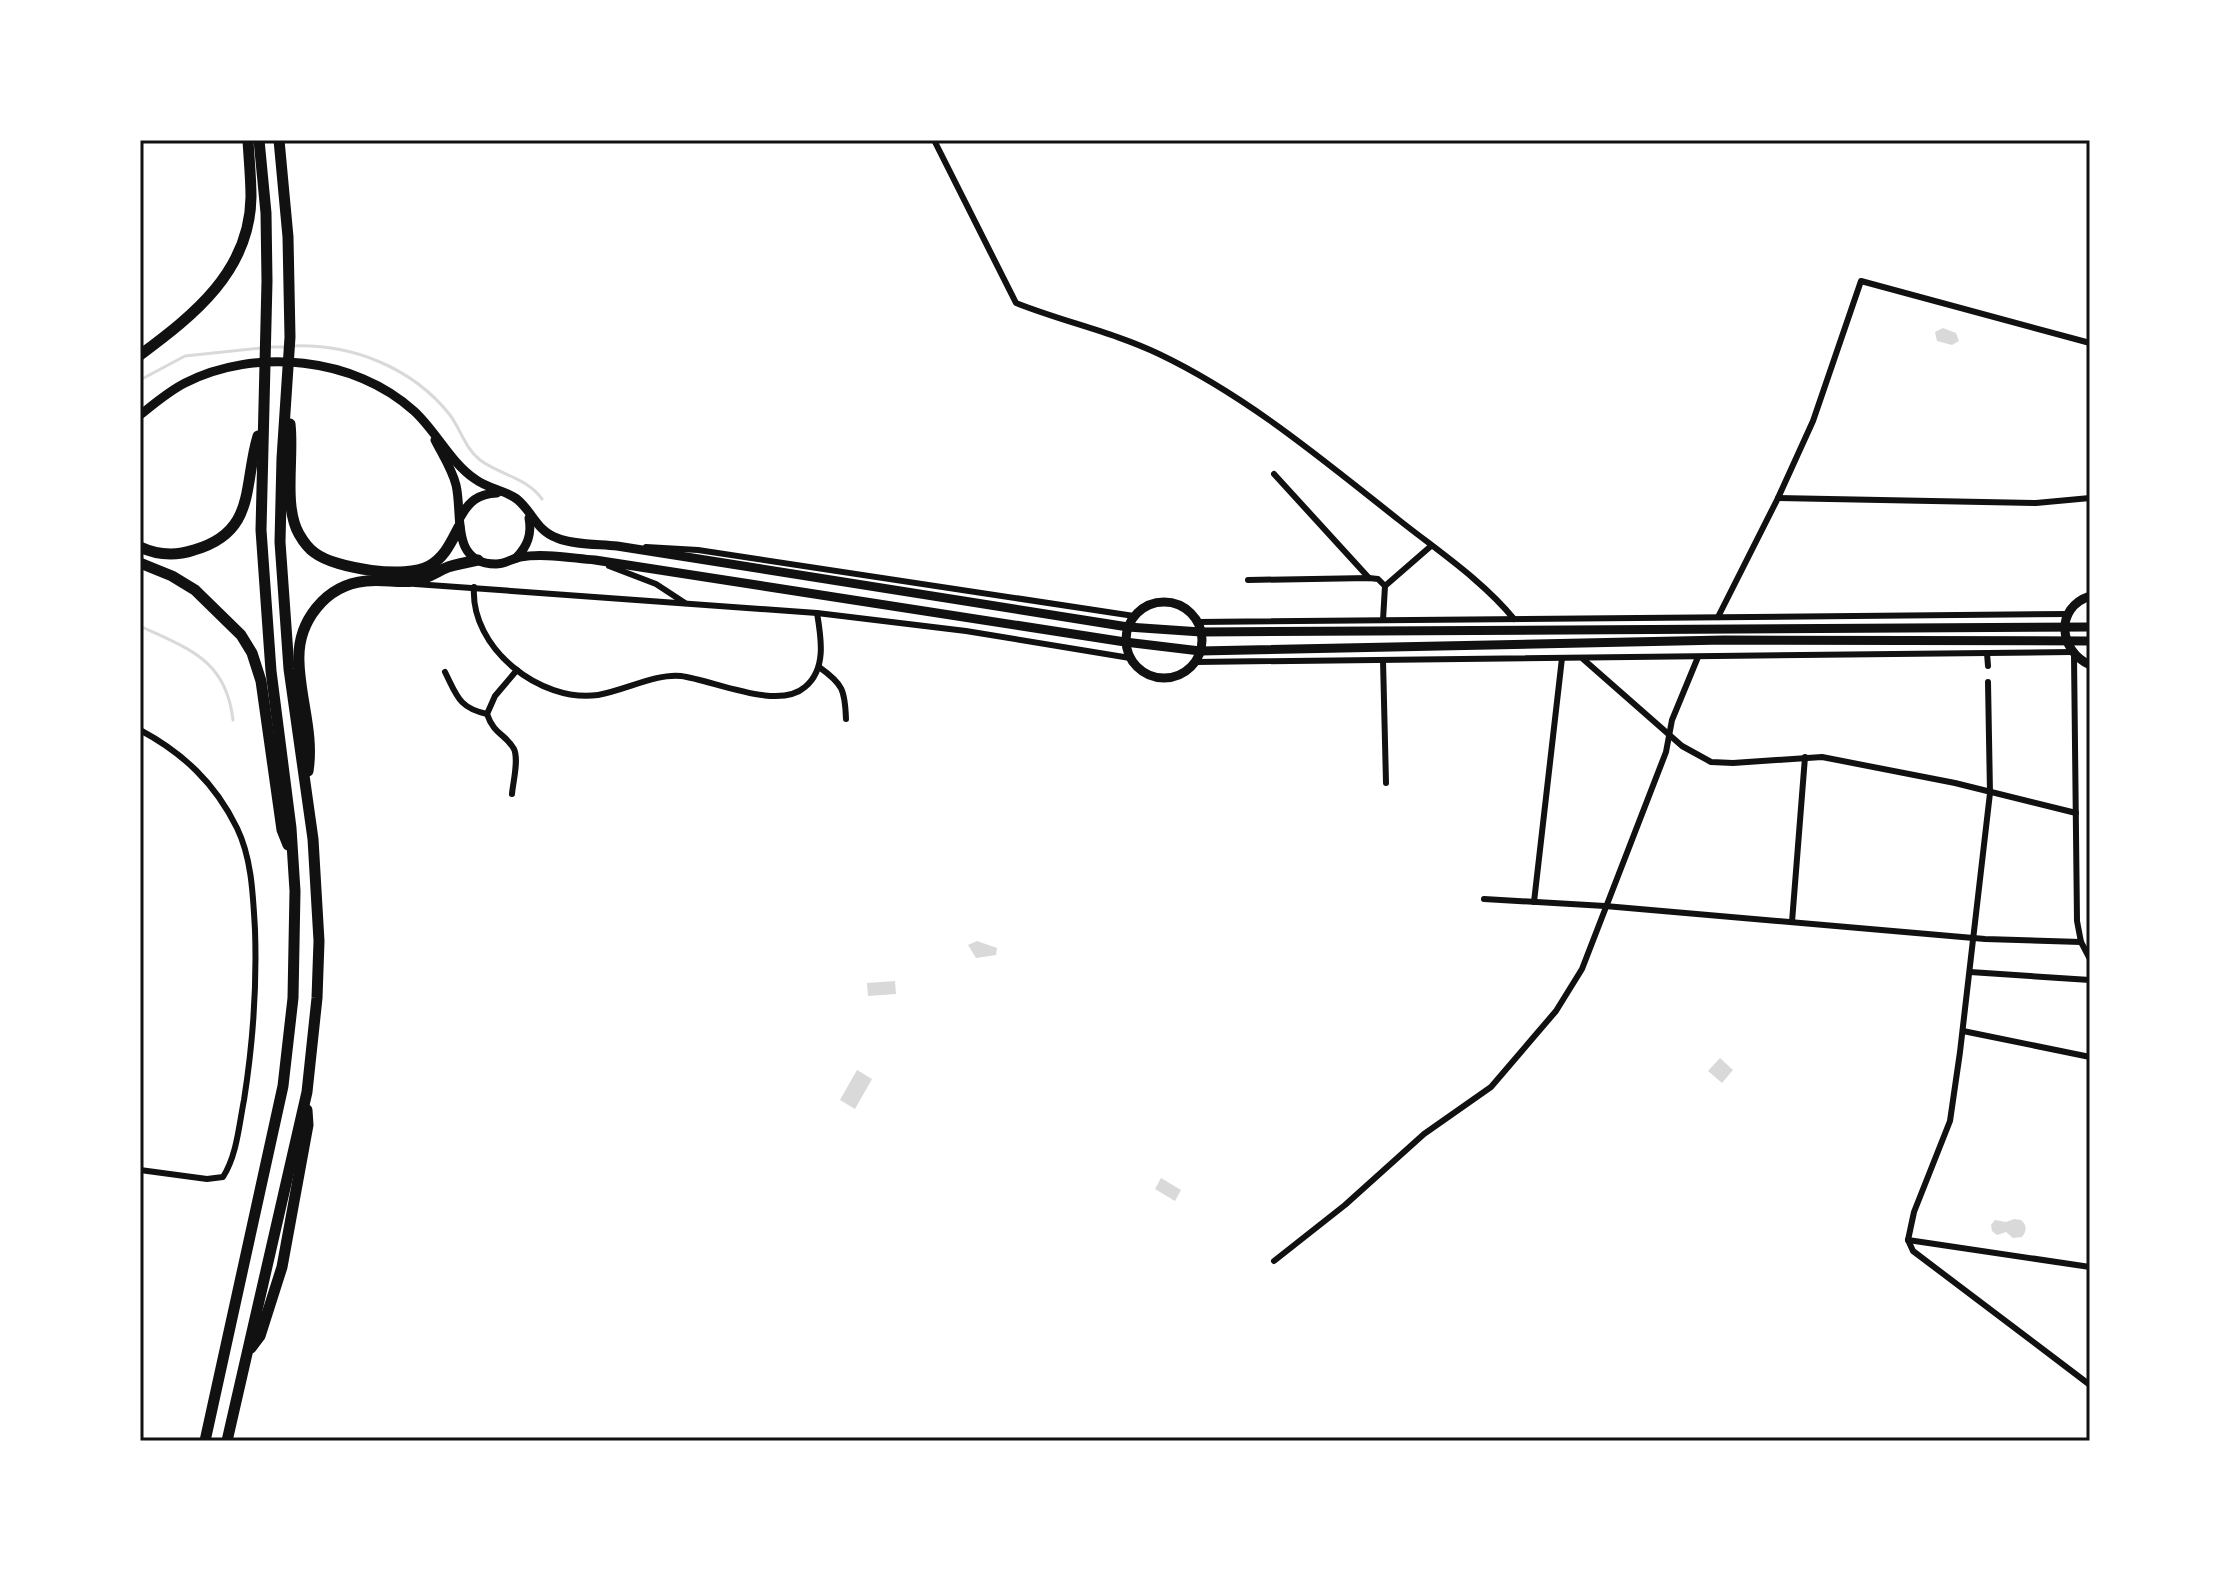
<svg xmlns="http://www.w3.org/2000/svg" width="2230" height="1581" font-family="'Libre Baskerville',serif">
<style>
.water{fill:#d9d9d9}
.lines{fill:none;stroke-linecap:round;stroke-linejoin:round}
.stream{stroke:#d9d9d9;stroke-width:3}
.minor{stroke:#111;stroke-width:6}
.primary{stroke:#111;stroke-width:9}
.motorway{stroke:#111;stroke-width:11}
.neatline{fill:none;stroke:#111;stroke-width:3}
</style>
<rect width="100%" height="100%" fill="#fff"/>
<g class="water">
<polygon points="1943,328 1956,333 1959,341 1952,345 1937,341 1935,332"/>
<polygon points="977,941 997,948 996,955 976,958 968,945"/>
<polygon points="895,981 896,994 868,996 867,983"/>
<polygon points="1720,1058 1733,1070 1722,1083 1708,1071"/>
<polygon points="857,1070 872,1079 855,1109 840,1100"/>
<polygon points="1161,1178 1181,1190 1175,1201 1155,1189"/>
<path d="M 2014,1219 L 2021,1220 C 2027,1225 2027,1231 2022,1237 L 2013,1238 L 2006,1232 L 1997,1235 L 1992,1231 L 1991,1225 L 1995,1220 L 2006,1222 Z"/>
</g>
<g class="lines">
<g class="stream">
<path d="M 293,346 C 352,344 412,367 450,415 C 461,430 465,448 480,460 C 500,475 526,477 542,499"/>
<polyline points="269,347 285,347"/>
<polyline points="140,380 185,356 261,348"/>
<path d="M 140,626 C 188,649 226,659 233,720"/>
</g>
<g class="minor">
<path d="M 934,140 L 1016,303 C 1064,322 1113,332 1159,354 C 1247,396 1323,460 1399,520 C 1438,551 1482,580 1514,619"/>
<polyline points="1274,474 1369,578"/>
<polyline points="1778,498 2036,503 2090,498"/>
<polyline points="646,547 698,550 1134,616"/>
<polyline points="609,566 656,584 685,603"/>
<polyline points="1248,580 1369,578 1378,579 1385,586"/>
<polyline points="415,584 817,613 966,631 1130,658"/>
<path d="M 474,587 C 470,648 540,703 598,695 C 623,691 657,673 681,676 C 713,680 778,711 805,687 C 827,669 821,637 817,613"/>
<polyline points="1718,617 1778,498 1813,421 1861,281 2090,343"/>
<polyline points="1383,620 1385,586 1431,546"/>
<polyline points="1197,622 2068,614"/>
<polyline points="1987,653 1988,666"/>
<polyline points="2074,656 2077,921 2081,942 2090,959"/>
<polyline points="1583,659 1682,746 1711,762 1733,763 1822,757 1955,783 2076,813"/>
<polyline points="1383,660 1386,783"/>
<polyline points="1195,662 2071,652"/>
<path d="M 819,667 C 843,684 845,690 846,719"/>
<path d="M 445,672 C 457,696 459,708 487,714 C 494,735 506,734 514,749 C 519,760 513,782 512,794"/>
<polyline points="487,714 495,696 517,670"/>
<path d="M 140,730 C 183,753 215,783 237,828 C 252,859 253,896 255,930 C 257,988 253,1043 244,1100 C 239,1125 237,1155 223,1177 L 207,1179 L 140,1170"/>
<polyline points="1484,899 1605,906 1985,939 2081,942"/>
<polyline points="1534,902 1562,658"/>
<polyline points="1792,922 1805,757"/>
<polyline points="1970,972 2090,980"/>
<polyline points="1963,1031 2090,1057"/>
<polyline points="1908,1240 1914,1212 1950,1121 1960,1052 1990,793 1988,682"/>
<polyline points="1908,1240 1913,1251 2090,1385"/>
<polyline points="1908,1240 2090,1267"/>
<polyline points="1274,1261 1345,1205 1424,1134 1491,1087 1556,1011 1582,969 1666,752 1672,720 1698,657"/>
</g>
<g class="primary">
<path d="M 140,415 C 154,404 169,391 185,383 C 255,347 355,357 414,411 C 436,431 450,462 475,479 C 488,489 506,490 518,500 C 533,513 537,531 557,538 C 574,545 598,544 617,546 L 1128,627 L 1201,632 L 2090,627"/>
<path d="M 435,440 C 442,454 452,469 456,485 C 463,514 450,564 496,564 C 505,564 511,559 520,557 C 544,553 570,558 595,560 L 1125,642 L 1200,651 L 1724,640 L 2090,641"/>
<path d="M 460,518 C 469,501 478,494 497,493"/>
<path d="M 516,558 C 528,546 532,534 529,518"/>
<path d="M 2090,596 C 2054,608 2059,651 2090,665"/>
<circle cx="1164" cy="640" r="38"/>
</g>
<g class="motorway">
<path d="M 140,355 C 194,315 250,271 251,197 C 251,178 249,159 248,140"/>
<path d="M 290,424 C 294,457 283,506 299,534 C 303,541 309,549 315,553 C 336,569 406,579 429,566 C 445,557 451,542 459,527"/>
<path d="M 140,547 C 157,555 176,556 194,550 C 257,532 243,485 258,436"/>
<polyline points="140,563 172,576 195,590 241,635 252,653 261,681 282,830 288,845"/>
<path d="M 308,771 C 314,734 300,699 299,662 C 297,622 325,585 366,581 C 382,579 398,583 414,581 C 428,579 436,572 448,567 C 458,564 468,562 478,560"/>
<polyline points="251,1348 260,1336 282,1267 308,1125 307,1110"/>
<polyline points="205,1441 283,1086 293,998 295,891 291,828 271,671 261,530 267,281 266,213 259,140"/>
<polyline points="227,1441 307,1092 317,998 319,941 313,839 289,669 280,542 282,458 290,337 288,237 279,140"/>
</g>
</g>
<rect width="2230" height="1581" fill="none" stroke="#ffffff" stroke-width="284"/>
<rect x="142" y="142" width="1946" height="1297" class="neatline"/>
</svg>
